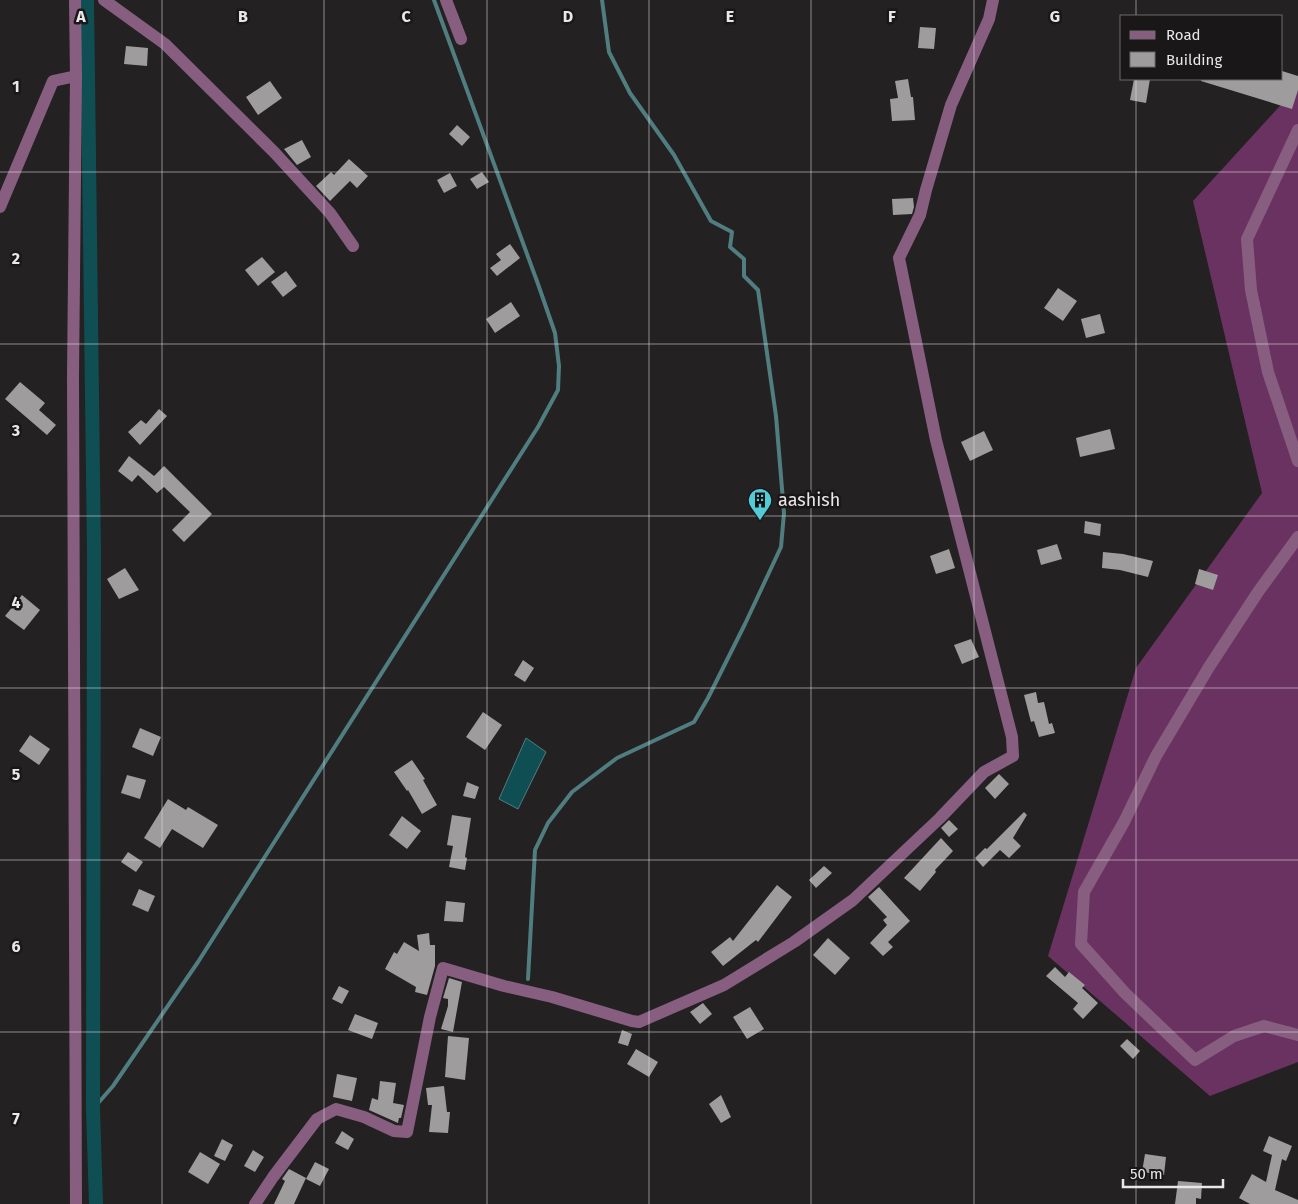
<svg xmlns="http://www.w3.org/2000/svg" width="1298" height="1204" font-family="'Fira Sans',sans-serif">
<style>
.forest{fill:#6a3261}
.water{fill:#0f4f54;stroke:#507d80}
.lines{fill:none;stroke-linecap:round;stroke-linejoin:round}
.stream{stroke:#507d80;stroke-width:4}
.canal{stroke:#0f4f54;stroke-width:14}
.building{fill:#9f9c9e}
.minor{stroke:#885e80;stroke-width:12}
.grid{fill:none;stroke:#e9e7e8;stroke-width:1;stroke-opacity:0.55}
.labels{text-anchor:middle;stroke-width:5;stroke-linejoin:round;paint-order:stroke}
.poi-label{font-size:18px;fill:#e9e7e8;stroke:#1a1719;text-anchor:start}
.grid-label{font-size:16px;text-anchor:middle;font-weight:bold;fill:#e9e7e8;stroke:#1a1719;stroke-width:5;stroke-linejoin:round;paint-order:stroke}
</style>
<rect width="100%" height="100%" fill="#232122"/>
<polygon class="forest" points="1298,86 1298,1062 1210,1096 1048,956 1136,668 1262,493 1193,201"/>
<polygon class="water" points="526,738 546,752 518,809 499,799"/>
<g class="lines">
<g class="stream">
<polyline points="528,979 535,850 548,823 572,792 617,758 694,722 708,698 745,624 781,547 784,513 776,416 758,290 744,276 744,259 730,247 732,232 711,221 674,155 630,93 609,52 602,0"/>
<polyline points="93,1109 113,1086 198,962 538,427 558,390 559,366 555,333 538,284 434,0"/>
</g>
<polyline class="canal" points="87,0 94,554 93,1109 96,1204"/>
</g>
<g class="building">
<polygon points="920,27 936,28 934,49 918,48"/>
<polygon points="126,46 148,48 147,66 124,64"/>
<polygon points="1282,71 1298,76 1298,90 1292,109 1201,81 1201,79 1282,79"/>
<polygon points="908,79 911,97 913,97 915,120 892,121 890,99 898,98 895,81"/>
<polygon points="1134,79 1150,79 1146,103 1130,100"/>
<polygon points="270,81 282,98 258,115 246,97"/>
<polygon points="457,125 470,137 462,146 449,134"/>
<polygon points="302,140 311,157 297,165 284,149"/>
<polygon points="349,159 368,176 357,188 350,181 330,201 316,186 331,172 334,175"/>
<polygon points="482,172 489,182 477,189 470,179"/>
<polygon points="450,173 457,186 444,193 437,180"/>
<polygon points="913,198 914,207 912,214 893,215 892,199"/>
<polygon points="510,244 520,258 497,276 490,268 501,260 496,254"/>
<polygon points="262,257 275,272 258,286 245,270"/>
<polygon points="286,271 297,286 283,297 271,282"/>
<polygon points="1058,288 1077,301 1063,321 1044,308"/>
<polygon points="511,302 520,316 495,333 486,319"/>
<polygon points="1100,314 1105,333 1086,338 1081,319"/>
<polygon points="20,382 45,403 39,410 56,425 47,435 5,399"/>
<polygon points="159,409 167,416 140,445 128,432 141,420 146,424"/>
<polygon points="1110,429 1115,449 1080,457 1076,438"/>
<polygon points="984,431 993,450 970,461 961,442"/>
<polygon points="129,456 154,476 164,466 212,514 184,542 172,530 190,512 164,487 157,493 138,475 132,482 118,471"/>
<polygon points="1085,521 1101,524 1100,536 1084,533"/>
<polygon points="1057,544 1062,559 1041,565 1037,550"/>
<polygon points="949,549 955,568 936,574 930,556"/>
<polygon points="1103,552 1123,554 1153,561 1148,577 1120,570 1102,568"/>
<polygon points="125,568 139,590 119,599 107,579"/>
<polygon points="1199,569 1218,575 1213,590 1195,584"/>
<polygon points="22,595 40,610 24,630 5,616"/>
<polygon points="971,639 979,657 962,664 954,645"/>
<polygon points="523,660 534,668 525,682 514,675"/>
<polygon points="1036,692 1038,703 1044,702 1049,724 1052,723 1055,733 1039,737 1034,721 1031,722 1024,695"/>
<polygon points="483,712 502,725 485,750 466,737"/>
<polygon points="140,728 161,737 153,756 132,747"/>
<polygon points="30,735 50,749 39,765 19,751"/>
<polygon points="412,760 425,779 423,780 437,805 422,814 408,790 407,791 394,772"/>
<polygon points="999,774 1009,784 995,799 985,788"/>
<polygon points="127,775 146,780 140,799 121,793"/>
<polygon points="467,782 479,787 475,799 463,796"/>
<polygon points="168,799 186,810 188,807 218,825 203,848 172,829 160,848 144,838"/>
<polygon points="1024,812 1027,815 1013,838 1021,846 1009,858 1000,850 983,867 975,858 985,848 987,849"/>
<polygon points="452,815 471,818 465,857 467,858 465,870 449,867 453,846 447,845"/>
<polygon points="402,816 421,831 407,849 389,835"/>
<polygon points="949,820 958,829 949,837 941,828"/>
<polygon points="941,838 953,851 935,870 936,872 920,891 904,878"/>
<polygon points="128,852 143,862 136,872 121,862"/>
<polygon points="824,866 832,873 816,888 809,880"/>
<polygon points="777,885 792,897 758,942 756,940 723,966 711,952 730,937 733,941"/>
<polygon points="879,887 910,921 888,942 893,947 883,956 870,943 887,925 883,920 887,917 868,897"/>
<polygon points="139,889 155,896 148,912 132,905"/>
<polygon points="446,901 465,903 463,922 444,921"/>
<polygon points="429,933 430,945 435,945 435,966 427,995 415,992 416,987 385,969 394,952 397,954 404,942 419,951 417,935"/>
<polygon points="828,938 850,958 835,975 813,955"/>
<polygon points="1055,967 1065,977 1069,972 1085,985 1082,988 1098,1003 1083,1019 1073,1009 1078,1003 1046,976"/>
<polygon points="449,978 462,982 453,1032 441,1029 448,1006 448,999 443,998"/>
<polygon points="339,986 349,991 342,1004 332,999"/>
<polygon points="703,1003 712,1014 700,1024 690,1012"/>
<polygon points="750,1007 764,1029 747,1039 733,1017"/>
<polygon points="355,1014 378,1023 372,1039 348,1030"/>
<polygon points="622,1030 632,1034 628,1046 618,1043"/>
<polygon points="448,1036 469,1038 465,1080 445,1077"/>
<polygon points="1127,1039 1140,1051 1133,1059 1120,1046"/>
<polygon points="636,1049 658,1062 649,1077 627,1064"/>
<polygon points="337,1074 357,1078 352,1101 333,1097"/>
<polygon points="380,1081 396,1083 393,1103 404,1105 401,1118 399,1118 398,1123 369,1110 372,1098 378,1100"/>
<polygon points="444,1086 447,1112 450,1112 448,1133 429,1132 432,1105 428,1105 426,1088"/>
<polygon points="721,1095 731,1117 721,1123 709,1104"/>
<polygon points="342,1131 354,1139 348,1150 335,1143"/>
<polygon points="1269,1136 1292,1146 1286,1161 1282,1159 1275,1190 1298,1200 1298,1204 1250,1204 1239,1198 1252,1174 1266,1182 1272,1155 1263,1151"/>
<polygon points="222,1139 233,1145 225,1161 214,1156"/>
<polygon points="253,1150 264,1157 255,1172 244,1166"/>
<polygon points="200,1152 220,1164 208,1184 188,1172"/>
<polygon points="1145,1154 1166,1157 1164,1175 1142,1172"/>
<polygon points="315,1162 329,1169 320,1186 306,1179"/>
<polygon points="289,1169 306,1178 294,1204 274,1204 285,1181 282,1179"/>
<polygon points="1178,1181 1202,1183 1201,1199 1196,1198 1196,1204 1175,1204"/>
</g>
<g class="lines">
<g class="minor">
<polyline points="104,0 165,44 274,152 330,213 353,246"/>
<polyline points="446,0 461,39"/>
<polyline points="76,76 73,377 76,1204"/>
<polyline points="1298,130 1247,239 1251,290 1268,372 1298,461"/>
<polyline points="0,207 53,81 76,76 75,0"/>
<polyline points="1298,537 1258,592 1209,667 1156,756 1124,822 1084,892 1081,944 1125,993 1195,1060 1234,1036 1264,1026 1298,1035"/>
<polyline points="255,1204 273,1177 317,1119 336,1109 364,1117 394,1131 407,1132 430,1017 443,968 504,986 552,997 632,1021 639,1022 724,985 794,942 853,900 940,818 984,772 1013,756 1012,737 936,440 899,258 920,215 926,190 951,105 989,19 993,0"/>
</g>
</g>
<path class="grid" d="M 162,0 L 162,1204M 324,0 L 324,1204M 487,0 L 487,1204M 649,0 L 649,1204M 811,0 L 811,1204M 974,0 L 974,1204M 1136,0 L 1136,16M 1136,79 L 1136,1204M 0,172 L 1298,172M 0,344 L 1298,344M 0,516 L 1298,516M 0,688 L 1298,688M 0,860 L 1298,860M 0,1032 L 1298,1032"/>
<defs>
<g id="building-pin" transform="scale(1.25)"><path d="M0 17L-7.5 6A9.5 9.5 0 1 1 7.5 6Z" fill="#52cbd7" stroke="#1a1719"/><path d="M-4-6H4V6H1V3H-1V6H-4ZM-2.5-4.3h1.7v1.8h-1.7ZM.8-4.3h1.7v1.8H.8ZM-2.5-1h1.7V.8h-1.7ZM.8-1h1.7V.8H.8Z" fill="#111"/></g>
</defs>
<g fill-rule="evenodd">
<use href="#building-pin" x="760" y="500"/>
</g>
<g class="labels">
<g class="poi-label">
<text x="778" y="506">aashish</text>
</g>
</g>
<g class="grid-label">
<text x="81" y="22">A</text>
<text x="243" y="22">B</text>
<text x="406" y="22">C</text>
<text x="568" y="22">D</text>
<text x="730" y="22">E</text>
<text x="892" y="22">F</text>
<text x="1055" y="22">G</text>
<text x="16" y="92">1</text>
<text x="16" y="264">2</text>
<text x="16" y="436">3</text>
<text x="16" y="608">4</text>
<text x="16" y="780">5</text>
<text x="16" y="952">6</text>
<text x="16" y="1124">7</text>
</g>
<rect x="1120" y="15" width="162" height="65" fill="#1a1719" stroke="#6d6a6c"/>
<rect x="1130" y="31" width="25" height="8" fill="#885e80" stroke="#6d6a6c"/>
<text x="1166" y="40" font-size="15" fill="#e9e7e8">Road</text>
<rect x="1130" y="52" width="25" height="15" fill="#9f9c9e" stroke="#6d6a6c"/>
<text x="1166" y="65" font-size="15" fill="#e9e7e8">Building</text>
<path d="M1123 1179v8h100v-8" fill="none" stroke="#e9e7e8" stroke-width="2.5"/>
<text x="1130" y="1179" font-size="15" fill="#e9e7e8" stroke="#1a1719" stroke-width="4" paint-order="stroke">50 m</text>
</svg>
